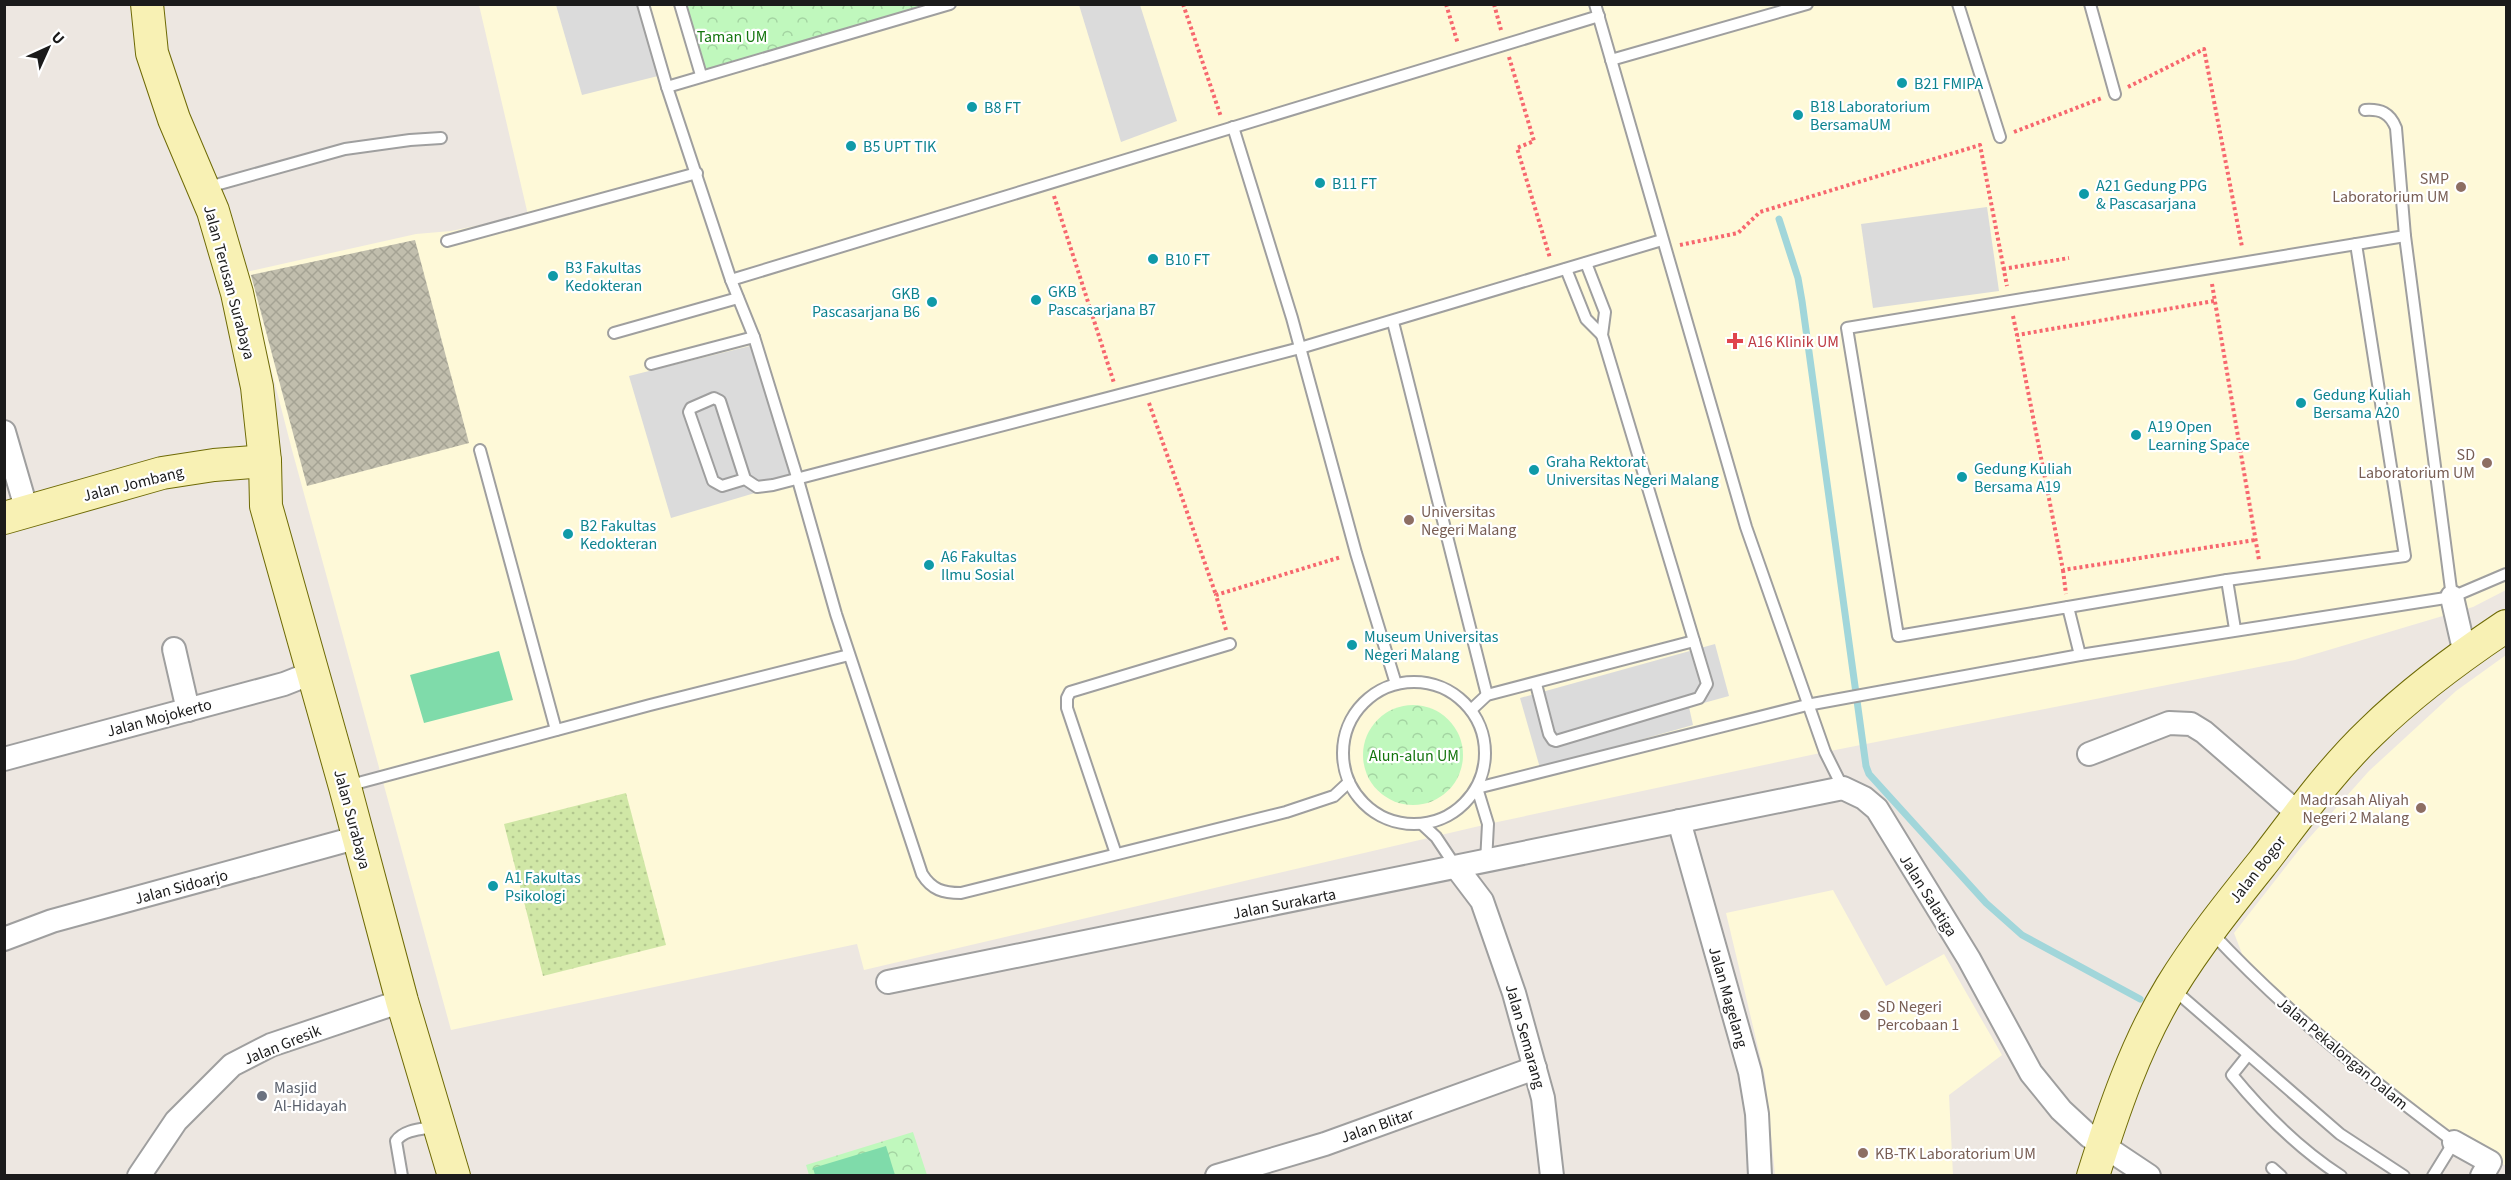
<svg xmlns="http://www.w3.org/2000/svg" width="2511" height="1180" font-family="'Source Sans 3',sans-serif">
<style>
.education{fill:#fef9d8}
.construction{fill:url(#construction-cross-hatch)}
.park{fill:url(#park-crowns)}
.garden{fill:url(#garden-dots)}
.pitch{fill:#7fdbaa}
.parking{fill:#dbdbdb}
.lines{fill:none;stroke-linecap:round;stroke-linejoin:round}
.stream{stroke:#a1d6da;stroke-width:7}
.service-casing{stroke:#9f9f9f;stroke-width:14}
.minor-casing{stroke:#9f9f9f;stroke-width:26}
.secondary-casing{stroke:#6e6a06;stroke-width:34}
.path{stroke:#f7676e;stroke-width:4;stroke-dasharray:3 3;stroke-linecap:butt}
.service{stroke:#fff;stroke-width:10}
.minor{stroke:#fff;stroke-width:22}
.secondary{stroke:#f8f1b4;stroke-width:32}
.culture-dot{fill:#0f9aa8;stroke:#fff;stroke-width:2}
.education-dot{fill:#8d6e63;stroke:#fff;stroke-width:2}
.health-dot{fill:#e0444e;stroke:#fff;stroke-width:2}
.worship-dot{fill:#6b7280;stroke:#fff;stroke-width:2}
.labels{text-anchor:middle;stroke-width:4.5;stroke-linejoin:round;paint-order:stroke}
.park-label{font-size:16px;fill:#13750d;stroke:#fff}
.culture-label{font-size:16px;fill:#0d838f;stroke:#fff;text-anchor:start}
.education-label{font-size:16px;fill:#785e54;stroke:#fff;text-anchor:end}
.street-label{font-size:16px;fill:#1b1b1b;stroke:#fff}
.health-label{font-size:16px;fill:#be3a42;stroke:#fff;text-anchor:start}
.worship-label{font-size:16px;fill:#5b616d;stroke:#fff;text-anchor:start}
</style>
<defs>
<pattern id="construction-cross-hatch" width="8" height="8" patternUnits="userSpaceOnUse" patternTransform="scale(1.5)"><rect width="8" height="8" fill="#c1bead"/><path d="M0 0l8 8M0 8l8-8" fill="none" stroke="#a5a394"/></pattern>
<pattern id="park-crowns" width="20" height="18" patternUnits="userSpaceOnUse" patternTransform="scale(1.5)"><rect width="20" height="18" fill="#c0f8bd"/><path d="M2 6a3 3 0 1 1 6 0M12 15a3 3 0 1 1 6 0" fill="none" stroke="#a4d4a2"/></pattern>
<pattern id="garden-dots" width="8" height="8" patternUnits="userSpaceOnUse" patternTransform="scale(1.5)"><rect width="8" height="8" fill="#d0e7a6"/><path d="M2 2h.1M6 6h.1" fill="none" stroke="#b2c68e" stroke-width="1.8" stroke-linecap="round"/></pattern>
</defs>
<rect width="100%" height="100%" fill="#ede7e1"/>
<g class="education">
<polygon points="479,5 2506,5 2506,590 2473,607 2295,660 1825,752 1488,824 864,970 857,944 451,1030 292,450 246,272 416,234 451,231 528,215"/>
<polygon points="2506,655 2506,1166 2479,1150 2407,1101 2339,1048 2246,964 2234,933 2302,846 2369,771 2456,691"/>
<polygon points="1833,890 1886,986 1944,954 2002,1055 1949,1095 1953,1175 1775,1175 1765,1077 1726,913"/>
</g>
<polygon class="construction" points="415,240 469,443 307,486 251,275"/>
<g class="park">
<polygon points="686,4 952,5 708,76"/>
<circle cx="1413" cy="755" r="50"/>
<polygon points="913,1132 927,1175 809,1175 806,1165"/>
</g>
<polygon class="garden" points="626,793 666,945 543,976 504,824"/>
<g class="pitch">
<polygon points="499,651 513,700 424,723 410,675"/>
<polygon points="886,1146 895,1175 815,1175 813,1168"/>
</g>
<g class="parking">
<polygon points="556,5 642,5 662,75 582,95"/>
<polygon points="1079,5 1140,5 1177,121 1121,142"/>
<polygon points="1987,207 1999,291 1873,308 1861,224"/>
<polygon points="750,346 795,481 671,518 629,376"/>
<polygon points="1715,644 1729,696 1689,707 1693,725 1540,768 1520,698"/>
</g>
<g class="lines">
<polyline class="stream" points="1779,219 1798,278 1802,301 1866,766 1869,774 1986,903 2022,935 2140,999"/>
<g class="service-casing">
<g id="service">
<path d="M 643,4 L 667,87 L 731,280 L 754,337 L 798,480 L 836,614 L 922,874 C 932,890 943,893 961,893 L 1286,812 L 1334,796 L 1349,782"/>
<polyline points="680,4 701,75"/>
<polyline points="1595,4 1746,527 1825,752 1843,788"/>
<polyline points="1958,4 2000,137"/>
<polyline points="2090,4 2115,94"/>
<polyline points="1611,60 1807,4"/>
<polyline points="667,87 950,4"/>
<path d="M 2365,110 C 2381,109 2390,113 2396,128 L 2405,236 L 2452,597"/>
<polyline points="1233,127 1292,318 1356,553 1396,684"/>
<polyline points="205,188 345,149 410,140 441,138"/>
<polyline points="447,241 697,173"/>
<polyline points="1566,269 1586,319 1602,335"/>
<polyline points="731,280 1599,16"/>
<polyline points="1393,322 1487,695"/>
<polyline points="614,333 738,298"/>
<polyline points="651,364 754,337"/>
<polyline points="480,450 556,730"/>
<polyline points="745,479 722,486 713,481 689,412 691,408 714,398 720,401 745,479 757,487 773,485 1300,348 1662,240"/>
<polyline points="2227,580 2405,556 2356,244"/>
<polyline points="2068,607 2227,580 2235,629"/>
<polyline points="2080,655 2068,607 1898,636 1847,328 2405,236"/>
<circle cx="1414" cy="753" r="71"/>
<polyline points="1536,684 1549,734 1553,740 1556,741 1699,698 1707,684 1602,335 1605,312 1586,263"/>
<polyline points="1471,710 1487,695 1694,641"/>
<polyline points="347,786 650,705 849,655"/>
<polyline points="1422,824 1436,837 1456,867"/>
<polyline points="1116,854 1067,708 1067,698 1070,692 1230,644"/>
<polyline points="1486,862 1488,824 1477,788 1807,705 2080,655 2452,597 2506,574"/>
<path d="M 2212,933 C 2286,1012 2367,1077 2454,1142 L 2433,1176"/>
<polyline points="2173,989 2340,1134 2404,1176"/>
<path d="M 2248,1055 L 2232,1075 C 2264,1114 2298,1148 2341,1176"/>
<polyline points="2272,1168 2281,1176"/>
<path d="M 402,1176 L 396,1141 C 404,1129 424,1129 438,1126"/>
</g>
</g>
<g class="minor-casing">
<g id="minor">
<polyline points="4,432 27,511"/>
<polyline points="2452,597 2465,654"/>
<polyline points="174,649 188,710"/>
<polyline points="2089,754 2169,723 2191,724 2204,732 2300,815"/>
<polyline points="4,759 284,684 312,673"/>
<polyline points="1679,821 1750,1072 1757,1114 1760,1176"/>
<polyline points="1457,868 1482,901 1514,993 1543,1098 1552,1176"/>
<polyline points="4,939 52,921 359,837"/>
<polyline points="888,982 1843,788 1864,798 1877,809 1969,959 2031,1073 2061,1110 2089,1136 2149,1176"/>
<polyline points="2454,1142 2490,1162 2482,1176"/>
<polyline points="139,1176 176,1121 232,1065 271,1045 402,1001"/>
<polyline points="1217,1176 1325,1144 1535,1068"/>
</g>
</g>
<g class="secondary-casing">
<g id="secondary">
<polyline points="147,4 152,53 174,119 213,211 237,293 257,387 265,461 266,506 345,787 402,1001 454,1176"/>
<polyline points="4,518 162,473 214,465 265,461"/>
<path d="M 2093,1176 C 2113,1112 2136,1044 2171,987 C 2198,943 2231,902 2263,862 C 2297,818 2330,771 2371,732 C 2412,692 2458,658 2506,626"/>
</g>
</g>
<g class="path">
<polyline points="1183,4 1221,117"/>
<polyline points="1446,4 1458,44"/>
<polyline points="1494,4 1501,30"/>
<polyline points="1509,57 1534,141 1517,148 1550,258"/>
<polyline points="2128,87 2204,49 2242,247"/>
<polyline points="2014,132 2102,98"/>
<polyline points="1054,196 1114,383"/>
<polyline points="1680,245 1738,233 1760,212 1980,145 2007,286"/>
<polyline points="2003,269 2069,258"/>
<polyline points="2212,284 2259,560"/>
<polyline points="2214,301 2017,335 2063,570 2255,540"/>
<polyline points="2013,316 2017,335"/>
<polyline points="1149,403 1216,595"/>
<polyline points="2063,570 2066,594"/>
<polyline points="1226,630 1216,595 1341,557"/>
</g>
<use href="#service" class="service"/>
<use href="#minor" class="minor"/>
<use href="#secondary" class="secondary"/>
</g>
<g class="culture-dot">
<circle cx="1902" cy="83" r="6"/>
<circle cx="972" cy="107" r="6"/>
<circle cx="1798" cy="115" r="6"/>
<circle cx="851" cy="146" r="6"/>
<circle cx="1320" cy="183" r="6"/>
<circle cx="2084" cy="194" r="6"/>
<circle cx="1153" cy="259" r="6"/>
<circle cx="553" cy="276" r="6"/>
<circle cx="1036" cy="300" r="6"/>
<circle cx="932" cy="302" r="6"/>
<circle cx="2301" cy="403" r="6"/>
<circle cx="2136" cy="435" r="6"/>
<circle cx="1534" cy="470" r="6"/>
<circle cx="1962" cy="477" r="6"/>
<circle cx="568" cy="534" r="6"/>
<circle cx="929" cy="565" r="6"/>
<circle cx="1352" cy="645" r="6"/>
<circle cx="493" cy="886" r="6"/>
</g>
<g class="education-dot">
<circle cx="2461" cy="187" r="6"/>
<circle cx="2487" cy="463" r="6"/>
<circle cx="1409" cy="520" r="6"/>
<circle cx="2421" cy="808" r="6"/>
<circle cx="1865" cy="1015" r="6"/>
<circle cx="1863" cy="1153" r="6"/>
</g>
<path class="health-dot" d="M1732 332h6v6h6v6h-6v6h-6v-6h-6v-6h6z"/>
<circle class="worship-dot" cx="262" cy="1096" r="6"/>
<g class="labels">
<g class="park-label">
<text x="732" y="42">Taman UM</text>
<text x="1414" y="761">Alun-alun UM</text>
</g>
<g class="culture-label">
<text x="1914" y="89">B21 FMIPA</text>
<text x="1810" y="112">B18 Laboratorium<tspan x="1810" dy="18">BersamaUM</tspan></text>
<text x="984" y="113">B8 FT</text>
<text x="863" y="152">B5 UPT TIK</text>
<text x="1332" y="189">B11 FT</text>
<text x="2096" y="191">A21 Gedung PPG<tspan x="2096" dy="18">&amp; Pascasarjana</tspan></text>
<text x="1165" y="265">B10 FT</text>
<text x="565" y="273">B3 Fakultas<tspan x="565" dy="18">Kedokteran</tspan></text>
<text x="1048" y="297">GKB<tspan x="1048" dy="18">Pascasarjana B7</tspan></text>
<text x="920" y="299" text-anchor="end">GKB<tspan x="920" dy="18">Pascasarjana B6</tspan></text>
<text x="2313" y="400">Gedung Kuliah<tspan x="2313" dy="18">Bersama A20</tspan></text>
<text x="2148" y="432">A19 Open<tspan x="2148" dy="18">Learning Space</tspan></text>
<text x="1546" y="467">Graha Rektorat<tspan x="1546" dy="18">Universitas Negeri Malang</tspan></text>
<text x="1974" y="474">Gedung Kuliah<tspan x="1974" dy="18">Bersama A19</tspan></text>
<text x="580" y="531">B2 Fakultas<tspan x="580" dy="18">Kedokteran</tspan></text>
<text x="941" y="562">A6 Fakultas<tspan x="941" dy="18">Ilmu Sosial</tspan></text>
<text x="1364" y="642">Museum Universitas<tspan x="1364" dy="18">Negeri Malang</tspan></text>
<text x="505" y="883">A1 Fakultas<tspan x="505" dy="18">Psikologi</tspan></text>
</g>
<g class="education-label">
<text x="2449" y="184">SMP<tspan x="2449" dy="18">Laboratorium UM</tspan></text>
<text x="2475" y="460">SD<tspan x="2475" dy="18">Laboratorium UM</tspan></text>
<text x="1421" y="517" text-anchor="start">Universitas<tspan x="1421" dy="18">Negeri Malang</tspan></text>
<text x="2409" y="805">Madrasah Aliyah<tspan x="2409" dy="18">Negeri 2 Malang</tspan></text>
<text x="1877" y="1012" text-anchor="start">SD Negeri<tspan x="1877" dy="18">Percobaan 1</tspan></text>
<text x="1875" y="1159" text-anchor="start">KB-TK Laboratorium UM</text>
</g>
<g class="street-label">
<text transform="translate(230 282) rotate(75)" y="6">Jalan Terusan Surabaya</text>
<text transform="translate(133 483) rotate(-14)" y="6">Jalan Jombang</text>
<text transform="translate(159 717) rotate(-15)" y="6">Jalan Mojokerto</text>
<text transform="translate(353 819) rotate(75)" y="6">Jalan Surabaya</text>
<text transform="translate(2257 869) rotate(-52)" y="6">Jalan Bogor</text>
<text transform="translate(181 886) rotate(-15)" y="6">Jalan Sidoarjo</text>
<text transform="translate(1929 895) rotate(58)" y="6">Jalan Salatiga</text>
<text transform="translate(1284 903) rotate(-11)" y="6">Jalan Surakarta</text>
<text transform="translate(1729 997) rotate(74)" y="6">Jalan Magelang</text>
<text transform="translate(1526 1036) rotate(74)" y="6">Jalan Semarang</text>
<text transform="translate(282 1044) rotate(-22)" y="6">Jalan Gresik</text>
<text transform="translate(2343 1053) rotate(40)" y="6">Jalan Pekalongan Dalam</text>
<text transform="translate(1377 1125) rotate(-19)" y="6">Jalan Blitar</text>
</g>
<g class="health-label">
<text x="1748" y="347">A16 Klinik UM</text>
</g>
<g class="worship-label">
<text x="274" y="1093">Masjid<tspan x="274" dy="18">Al-Hidayah</tspan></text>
</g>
</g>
<rect width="2511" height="1180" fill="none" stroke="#1b1b1b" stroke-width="12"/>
<g transform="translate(48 48) rotate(45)" stroke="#ffffff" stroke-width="4.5" paint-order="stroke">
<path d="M0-4.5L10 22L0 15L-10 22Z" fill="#1b1b1b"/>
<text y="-9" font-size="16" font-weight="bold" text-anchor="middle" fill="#1b1b1b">U</text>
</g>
</svg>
